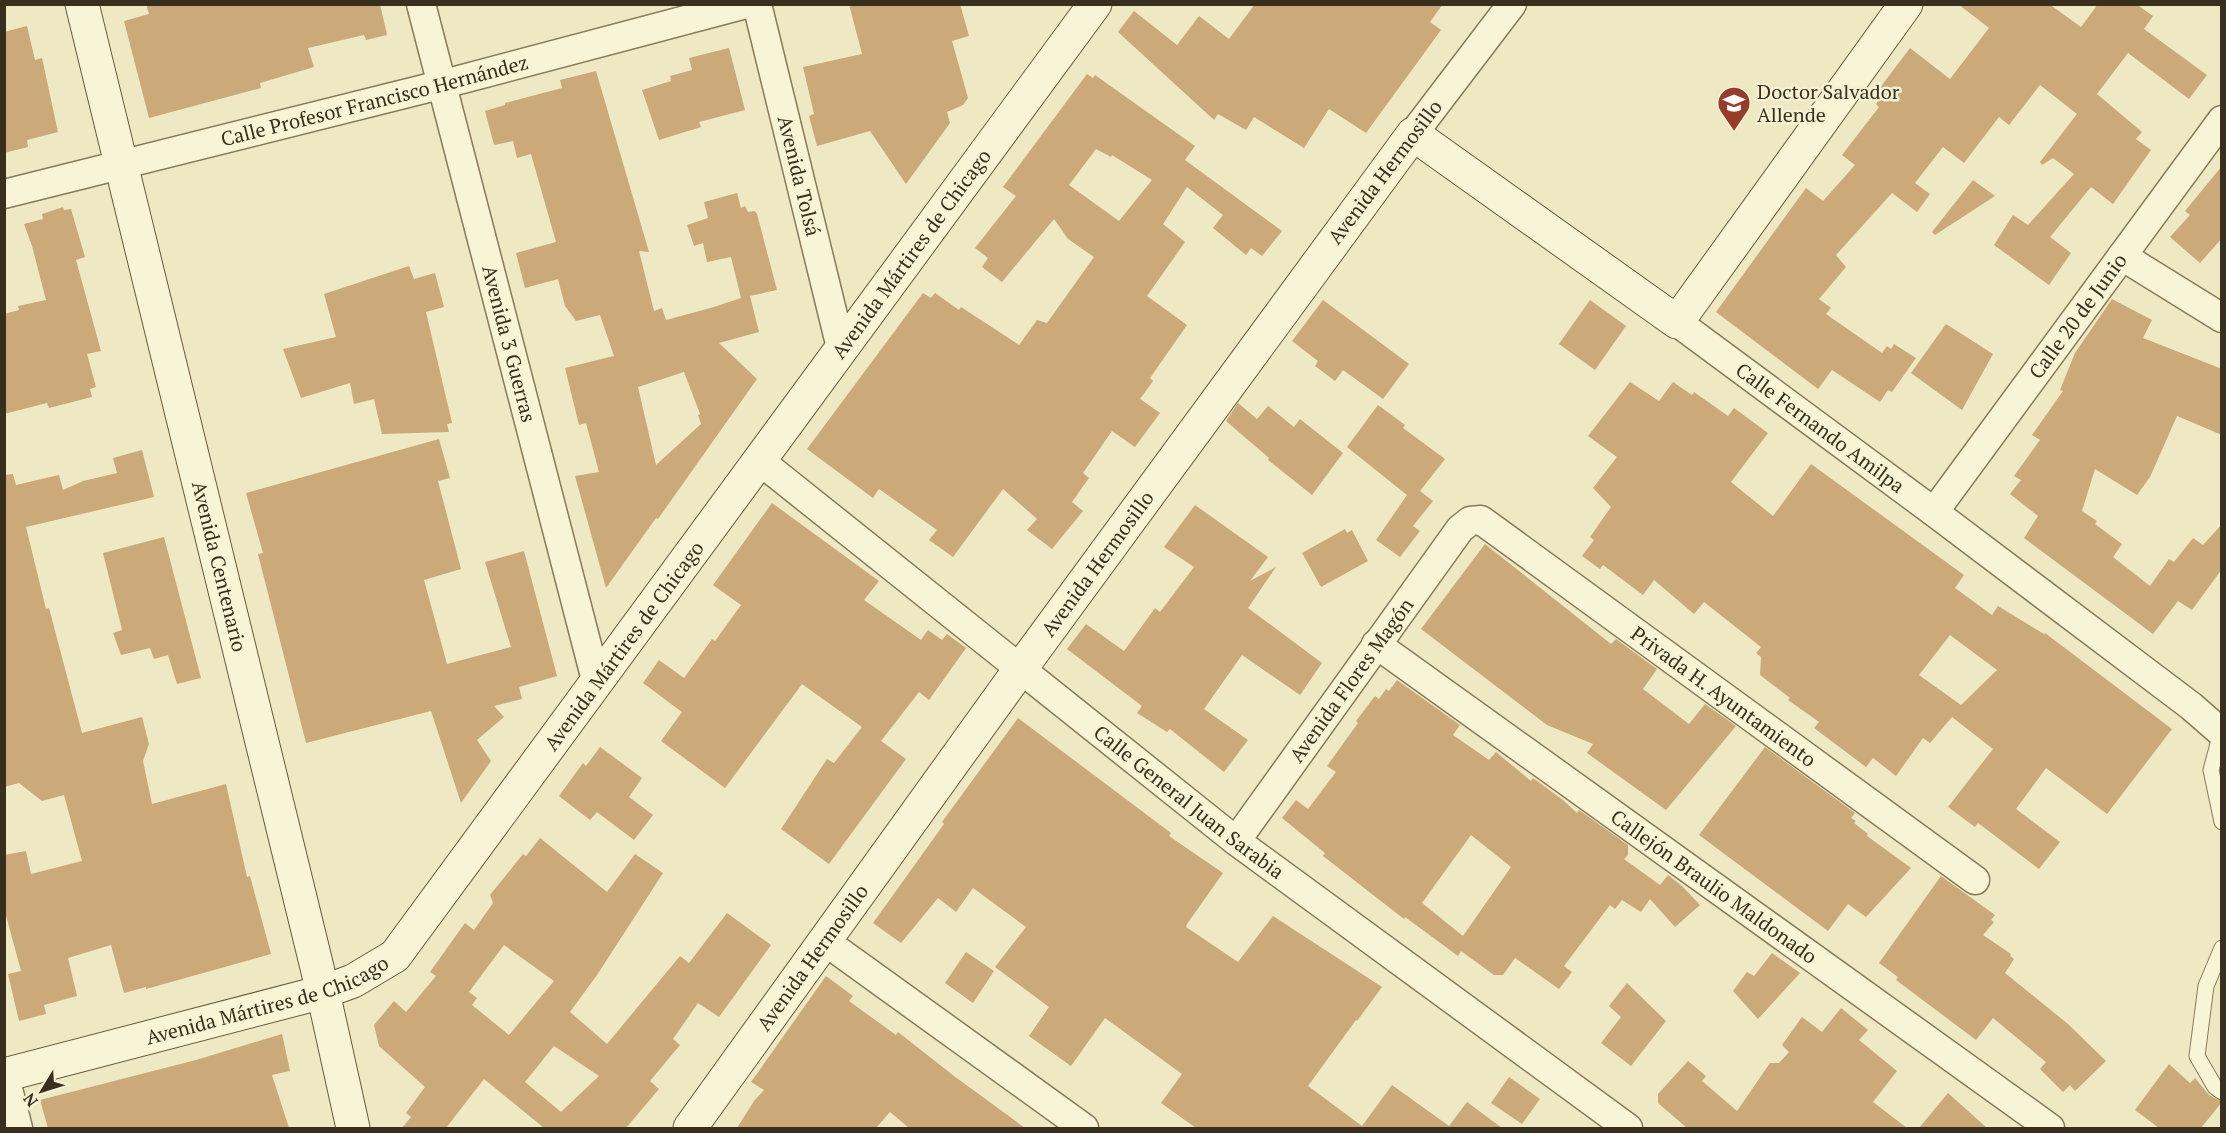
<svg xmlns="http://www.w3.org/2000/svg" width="2226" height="1133" font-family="'PT Serif',serif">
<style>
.building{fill:#cba979;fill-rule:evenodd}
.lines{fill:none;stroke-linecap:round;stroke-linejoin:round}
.lane-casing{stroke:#887a5a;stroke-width:17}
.street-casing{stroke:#887a5a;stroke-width:31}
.secondary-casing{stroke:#695b3d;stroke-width:35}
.lane{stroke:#f8f4d6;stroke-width:15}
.street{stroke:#f8f4d6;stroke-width:28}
.secondary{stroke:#f8f4d6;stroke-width:33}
.labels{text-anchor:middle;stroke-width:5;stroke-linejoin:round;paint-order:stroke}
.poi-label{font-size:20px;fill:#382f1e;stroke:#f5f1d3;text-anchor:start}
.street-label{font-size:20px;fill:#382f1e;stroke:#f5f1d3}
</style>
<rect width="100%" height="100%" fill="#eee8c3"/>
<g class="building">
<polygon points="146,4 380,4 387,35 366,40 364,35 308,48 314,67 260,83 261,88 149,118 124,21 149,14"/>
<polygon points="849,4 960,4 969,36 952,41 968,98 963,105 947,112 950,123 906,184 870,131 817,146 809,116 814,114 803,67 862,54"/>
<polygon points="1255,4 1443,4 1430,22 1441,30 1366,133 1329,109 1304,148 1254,117 1246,130 1218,114 1214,120 1118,32 1134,11 1177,45 1199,16 1229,39"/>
<polygon points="1958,4 2049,4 2081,27 2098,4 2136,4 2153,16 2144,29 2207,75 2189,99 2128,53 2097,94 2142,132 2136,139 2151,150 2113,204 2091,187 2050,237 2071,253 2049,285 1994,245 2013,215 2028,225 2074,174 2053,158 2042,165 2040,162 2077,114 2040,85 2009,125 1999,117 1964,163 1943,147 1915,183 1930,194 1917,212 1892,193 1836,255 1846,267 1819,299 1831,308 1826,314 1882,353 1887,346 1891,349 1894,344 1916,358 1892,392 1888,390 1880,402 1832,370 1818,389 1716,312 1806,188 1823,201 1855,165 1842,155 1879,107 1876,104 1884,93 1879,89 1910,48 1950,79 1989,28"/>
<polygon points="27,26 35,60 42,58 58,132 27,140 28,147 4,153 4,32"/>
<polygon points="729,48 745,110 699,122 701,127 659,140 642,90 671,81 670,76 692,70 689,58"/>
<path d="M 596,71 L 649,252 L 639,251 L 654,311 L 662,308 L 666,320 L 714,307 L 741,298 L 731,257 L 707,262 L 703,243 L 694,246 L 687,225 L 708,218 L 704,202 L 737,193 L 741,208 L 745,206 L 748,212 L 755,211 L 757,214 L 777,290 L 750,296 L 759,332 L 719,343 L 757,379 L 658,519 L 656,518 L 606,588 L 575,476 L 599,472 L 586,423 L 579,425 L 565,368 L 614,356 L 600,315 L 576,321 L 565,306 L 558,279 L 525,288 L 516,253 L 556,242 L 531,154 L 517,158 L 513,141 L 494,145 L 485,111 L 505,105 L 505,103 L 562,88 L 560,80 ZM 684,372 L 700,414 L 698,415 L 701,424 L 656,465 L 638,387 Z"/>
<path d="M 1087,74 L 1093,78 L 1095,75 L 1195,146 L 1185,160 L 1282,231 L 1262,256 L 1251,248 L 1246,255 L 1213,228 L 1223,215 L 1187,187 L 1163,224 L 1185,242 L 1147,296 L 1187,325 L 1150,378 L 1153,381 L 1140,399 L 1160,413 L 1135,447 L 1112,431 L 1083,473 L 1089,478 L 1072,502 L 1083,511 L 1052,549 L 1027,530 L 1037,519 L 1003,489 L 953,557 L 929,540 L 937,530 L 879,489 L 873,498 L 807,449 L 923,293 L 931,298 L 935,293 L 959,310 L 961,307 L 1019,345 L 1037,320 L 1047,323 L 1094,257 L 1068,239 L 1054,219 L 1002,282 L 982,267 L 988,258 L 975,248 L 1016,196 L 1003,187 ZM 1096,149 L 1111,157 L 1112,155 L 1152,180 L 1119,221 L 1069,185 Z"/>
<polygon points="2222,166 2222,238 2200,263 2170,237 2190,215 2185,211"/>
<polygon points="1973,180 1995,196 1935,235 1932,232"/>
<polygon points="63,207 64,210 71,209 85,257 76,260 101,351 87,354 96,387 90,389 92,397 49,408 47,403 4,414 4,314 19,310 18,306 46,300 32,246 24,224 43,219 42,214"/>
<polygon points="409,266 414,279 435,273 444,307 426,312 452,423 447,424 449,432 382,434 374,399 354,404 350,383 301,398 283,349 336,337 324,294"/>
<polygon points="2112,299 2152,320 2143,338 2222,369 2222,435 2177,416 2150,477 2137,495 2095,469 2082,511 2097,521 2095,524 2122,544 2113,557 2150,586 2169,559 2174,562 2193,538 2203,545 2222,524 2222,569 2192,610 2178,601 2153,634 2024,538 2038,516 2010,494 2021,480 2014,476 2040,440 2032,435 2063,391 2060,390 2075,353"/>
<polygon points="1323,300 1409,364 1383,399 1343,370 1335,381 1315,366 1318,361 1292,341"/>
<polygon points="1590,300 1626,326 1595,370 1559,344"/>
<polygon points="1946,324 1993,354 1962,410 1911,373"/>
<path d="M 1630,382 L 1659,401 L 1673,382 L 1692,395 L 1694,392 L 1728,416 L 1734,408 L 1768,433 L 1731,482 L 1773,516 L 1811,464 L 1964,575 L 1955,588 L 1992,615 L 1998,606 L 2044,634 L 2045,633 L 2172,729 L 2107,814 L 2046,768 L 2016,809 L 2060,842 L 2039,869 L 1978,823 L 1975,827 L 1948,807 L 1993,749 L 1952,717 L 1930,743 L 1923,738 L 1896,776 L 1873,758 L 1866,767 L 1814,728 L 1819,722 L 1788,700 L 1790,698 L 1760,675 L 1761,657 L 1756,653 L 1761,647 L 1704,602 L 1694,614 L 1654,580 L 1643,595 L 1603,565 L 1600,569 L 1582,556 L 1594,540 L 1590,537 L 1611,507 L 1593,488 L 1617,457 L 1588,436 ZM 1950,635 L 1997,670 L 1961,705 L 1919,675 Z"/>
<polygon points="1238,403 1257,419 1268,406 1294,427 1300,419 1343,453 1312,495 1268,460 1269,458 1226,421"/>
<polygon points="1378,405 1405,425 1403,428 1445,459 1420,491 1433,501 1413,526 1420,531 1400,557 1376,540 1407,495 1347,447"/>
<polygon points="439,439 450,478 438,481 461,569 424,580 447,664 511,647 485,562 524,551 557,676 519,687 522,699 494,706 504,717 477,740 491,761 461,803 431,711 306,743 258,554 263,553 246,493"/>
<polygon points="142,450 154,497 26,527 46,609 49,608 82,733 142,717 149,744 143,761 152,804 226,784 247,877 250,876 271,954 146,989 146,987 124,993 111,945 68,958 77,996 44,1005 46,1014 19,1021 8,974 21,971 4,908 4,855 26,851 31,874 82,861 64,795 42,801 19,783 4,787 4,475 13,474 16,485 59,475 63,490 83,481 117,473 113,458"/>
<polygon points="772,503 879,581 864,600 921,640 928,630 942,640 947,634 966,648 929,700 919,692 881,741 906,759 829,864 781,829 827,759 834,763 862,727 802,684 725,788 661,741 682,712 643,683 659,660 684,678 712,639 715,641 741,605 713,585"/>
<polygon points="1195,505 1268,557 1250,581 1276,567 1248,608 1322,663 1300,695 1242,655 1204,709 1248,740 1224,772 1170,729 1167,732 1137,713 1142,706 1067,649 1086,624 1124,651 1155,608 1160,612 1194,567 1164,547"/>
<polygon points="1345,529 1347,533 1352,530 1368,561 1321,587 1302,553"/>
<polygon points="164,537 201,678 177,684 168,655 154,659 150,648 121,655 113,633 122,630 103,553"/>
<polygon points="1485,544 1611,644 1616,639 1657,669 1643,689 1689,724 1705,704 1736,726 1666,810 1587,753 1593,744 1547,725 1421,629"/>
<path d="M 1397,680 L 1460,725 L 1453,735 L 1489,760 L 1496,752 L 1531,781 L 1533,778 L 1563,800 L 1577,813 L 1579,810 L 1628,845 L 1628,855 L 1624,859 L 1660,885 L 1668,875 L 1682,886 L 1700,905 L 1675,927 L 1650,899 L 1641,912 L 1622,900 L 1615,909 L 1610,905 L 1564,966 L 1572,972 L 1559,989 L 1515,958 L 1503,975 L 1494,975 L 1461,951 L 1458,956 L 1405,917 L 1404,919 L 1323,856 L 1325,853 L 1282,818 L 1296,800 L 1308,809 L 1336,772 L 1327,766 L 1358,723 L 1356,721 L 1375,696 L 1379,699 L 1386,689 L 1389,691 ZM 1471,835 L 1511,867 L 1463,936 L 1422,903 Z"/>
<polygon points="1018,718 1171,833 1169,836 1223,873 1187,924 1186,927 1238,962 1273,916 1382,987 1357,1021 1356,1020 1308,1086 1362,1126 1392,1085 1449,1126 1467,1102 1502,1128 1196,1128 1161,1103 1182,1074 1105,1018 1071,1066 1029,1036 1049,1007 995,967 1026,927 973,888 956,912 938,898 901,943 873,923 944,824 942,822"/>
<polygon points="600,747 642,778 629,797 653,815 634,840 597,812 590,820 559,796 583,763 586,766"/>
<polygon points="1765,747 1855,813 1851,818 1856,821 1854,823 1868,834 1867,836 1911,868 1866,917 1848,904 1828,931 1699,835"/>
<path d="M 540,838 L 607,892 L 635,854 L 663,873 L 597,975 L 570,1012 L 607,1044 L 680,956 L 689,963 L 727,913 L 771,945 L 719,1017 L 698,1003 L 673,1039 L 680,1045 L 650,1081 L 659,1089 L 626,1128 L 544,1128 L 484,1079 L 446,1128 L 402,1128 L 411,1117 L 406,1113 L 425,1087 L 379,1046 L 374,1025 L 394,1001 L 406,1012 L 436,976 L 430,972 L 465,923 L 474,930 L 493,903 L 490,895 L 523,854 L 526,856 ZM 504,945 L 554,981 L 509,1035 L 472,1005 L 477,998 L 469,992 ZM 554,1046 L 599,1076 L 561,1112 L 525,1082 Z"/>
<polygon points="1941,876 1995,915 1991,920 1994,922 1983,935 2011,954 2010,956 2014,959 2005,973 2068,1024 2106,1061 2075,1091 2070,1085 2063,1092 2040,1069 2046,1062 1993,1018 1976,1040 1896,980 1898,977 1879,963"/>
<polygon points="966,952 994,971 973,1003 945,983"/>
<polygon points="1772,953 1800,973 1758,1019 1733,991 1747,972 1754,976"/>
<polygon points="826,976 853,996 849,1001 896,1035 898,1032 954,1076 1025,1128 909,1128 890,1112 876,1128 737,1128 754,1101 764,1090 751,1082"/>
<polygon points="1627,983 1666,1021 1631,1066 1601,1043 1621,1017 1609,1006"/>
<polygon points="1841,1008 1868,1030 1859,1040 1897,1071 1873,1102 1907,1128 1687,1128 1658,1103 1658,1094 1688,1061 1706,1076 1702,1081 1737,1111 1770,1063 1779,1063 1789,1052 1782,1045 1802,1017 1822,1032"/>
<polygon points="282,1034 290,1071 272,1075 289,1128 48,1128 40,1100 196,1060"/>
<polygon points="2169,1064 2190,1083 2195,1078 2209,1095 2222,1102 2201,1128 2159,1128 2135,1110"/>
<polygon points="1509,1077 1540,1099 1522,1124 1491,1103"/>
<polygon points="1948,1093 1987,1128 1919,1128"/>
</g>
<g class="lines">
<g class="lane-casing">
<g id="lane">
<polyline points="2221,733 2211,770 2222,822"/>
<polyline points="2222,948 2206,986 2197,1056 2215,1087 2222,1092"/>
</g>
</g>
<g class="street-casing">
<g id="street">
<path id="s1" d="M 421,4 L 597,684"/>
<path id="s2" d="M 757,4 L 841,348"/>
<polyline points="1413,134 1512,4"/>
<path id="s3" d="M 4,194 L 440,85 L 746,4"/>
<polyline points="2122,256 2222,318"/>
<path id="s4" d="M 1677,322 L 1934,512 L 2191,706 L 2222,733"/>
<path id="s5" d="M 760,461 L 1236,841 L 1628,1128"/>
<path id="s6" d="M 1934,512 L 2222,120"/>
<path id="s7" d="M 1376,644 L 2050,1128"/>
<path id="s8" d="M 1236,841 L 1460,529 L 1470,521 L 1481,520 L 1975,880"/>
<polyline points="826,942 1084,1128"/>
<polyline points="4,1073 18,1128"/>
</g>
</g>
<g class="secondary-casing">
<g id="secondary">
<path id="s9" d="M 82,4 L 323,992 L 353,1128"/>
<path id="s10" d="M 4,1075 L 323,992 L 353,981 L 395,956 C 630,640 861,321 1095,4"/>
<path id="s11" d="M 690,1128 L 1021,668 L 1413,134 L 1677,322 L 1906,4"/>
</g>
</g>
<use href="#lane" class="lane"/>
<use href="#street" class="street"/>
<use href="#secondary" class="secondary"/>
</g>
<defs>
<g id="school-pin" transform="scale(1.725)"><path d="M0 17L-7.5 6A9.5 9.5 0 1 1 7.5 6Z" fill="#963c2b" stroke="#f5f1d3"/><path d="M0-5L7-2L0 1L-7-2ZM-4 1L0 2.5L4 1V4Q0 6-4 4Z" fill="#fff"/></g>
</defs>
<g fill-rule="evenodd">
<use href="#school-pin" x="1734" y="103"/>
</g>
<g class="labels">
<g class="poi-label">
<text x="1757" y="99">Doctor Salvador<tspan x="1757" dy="23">Allende</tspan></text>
</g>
<g class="street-label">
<text dy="7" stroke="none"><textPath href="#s3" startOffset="382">Calle Profesor Francisco Hernández</textPath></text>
<text transform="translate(1385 172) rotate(-53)" y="7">Avenida Hermosillo</text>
<text dy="7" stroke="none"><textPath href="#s2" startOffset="177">Avenida Tolsá</textPath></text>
<text dy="7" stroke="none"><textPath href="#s10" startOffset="1282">Avenida Mártires de Chicago</textPath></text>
<text dy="7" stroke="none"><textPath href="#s6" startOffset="243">Calle 20 de Junio</textPath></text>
<text dy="7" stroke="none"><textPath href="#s1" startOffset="351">Avenida 3 Guerras</textPath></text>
<text dy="7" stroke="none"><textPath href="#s4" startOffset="178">Calle Fernando Amilpa</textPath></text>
<text dy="7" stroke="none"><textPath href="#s11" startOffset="696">Avenida Hermosillo</textPath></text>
<text dy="7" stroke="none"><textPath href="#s9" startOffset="579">Avenida Centenario</textPath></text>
<text dy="7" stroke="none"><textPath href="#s10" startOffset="796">Avenida Mártires de Chicago</textPath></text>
<text dy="7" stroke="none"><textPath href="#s8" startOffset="198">Avenida Flores Magón</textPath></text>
<text dy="7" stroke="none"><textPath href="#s8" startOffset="708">Privada H. Ayuntamiento</textPath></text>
<text dy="7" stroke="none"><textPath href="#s5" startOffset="548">Calle General Juan Sarabia</textPath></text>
<text dy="7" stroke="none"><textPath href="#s7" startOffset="416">Callejón Braulio Maldonado</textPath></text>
<text dy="7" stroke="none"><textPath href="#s11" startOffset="210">Avenida Hermosillo</textPath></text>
<text dy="7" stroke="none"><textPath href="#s10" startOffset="274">Avenida Mártires de Chicago</textPath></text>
</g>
</g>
<rect width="2226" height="1133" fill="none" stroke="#382f1e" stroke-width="12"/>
<g transform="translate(42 1091) rotate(232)" stroke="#f5f1d3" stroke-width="4.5" paint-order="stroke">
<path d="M0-4.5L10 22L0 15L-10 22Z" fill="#382f1e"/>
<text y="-9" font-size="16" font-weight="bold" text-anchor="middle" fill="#382f1e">N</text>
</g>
</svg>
